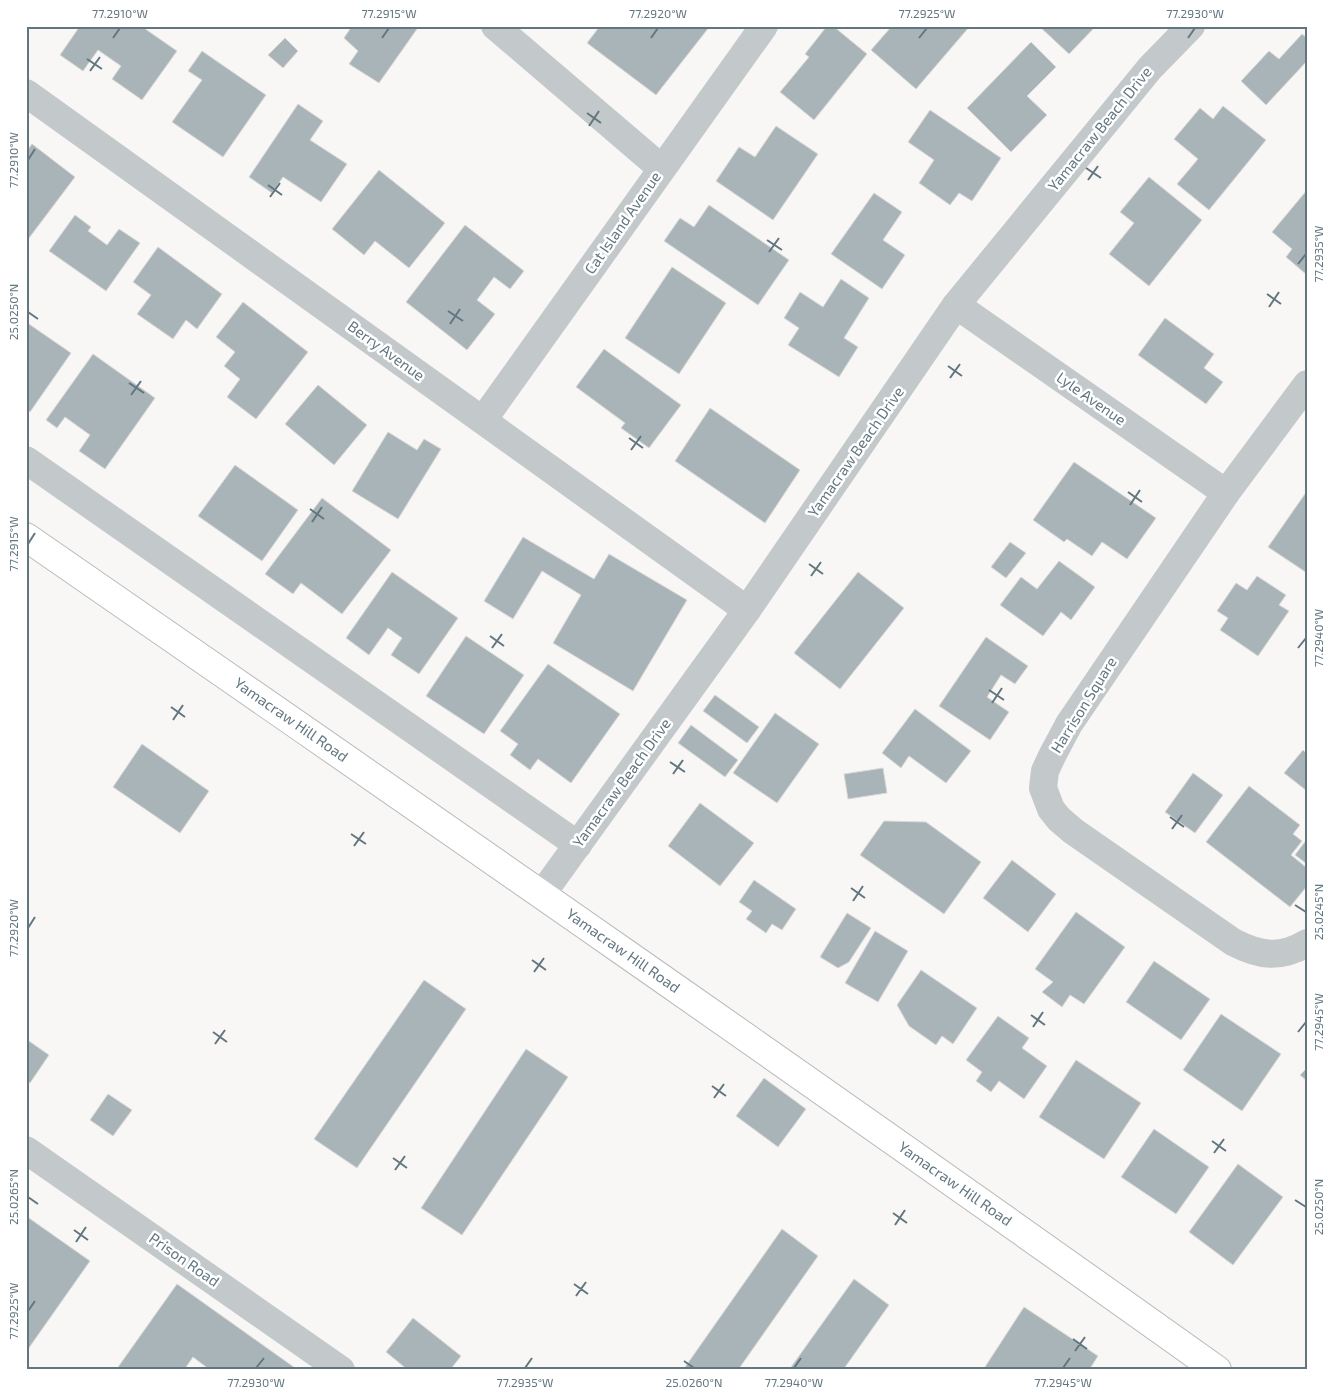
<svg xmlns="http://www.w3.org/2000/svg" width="1333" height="1396" font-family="'Exo 2',sans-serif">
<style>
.building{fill:#a9b4b8;stroke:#d9d9d7}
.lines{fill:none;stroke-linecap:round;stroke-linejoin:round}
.major-casing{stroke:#b6bbbe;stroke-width:30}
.minor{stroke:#c3c8ca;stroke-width:28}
.major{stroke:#fff;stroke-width:28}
.ticks{fill:none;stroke:#627680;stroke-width:2}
.labels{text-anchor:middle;stroke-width:5;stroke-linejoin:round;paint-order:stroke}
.street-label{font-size:15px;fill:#627680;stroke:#fff}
.neatline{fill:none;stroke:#627680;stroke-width:2}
.ticks-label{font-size:12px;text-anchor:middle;fill:#627680}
</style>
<rect width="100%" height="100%" fill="#f8f7f5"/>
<g class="building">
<polygon points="80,26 141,26 177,51 142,100 112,79 121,66 98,50 83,71 60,55"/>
<polygon points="352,26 413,26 417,29 379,83 349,64 358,51 344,38"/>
<polygon points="600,26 710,26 656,95 587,43"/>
<polygon points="827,26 833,26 867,54 814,120 780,92 809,57 805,54"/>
<polygon points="892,26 970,26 916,89 871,50"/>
<polygon points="1039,26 1096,26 1069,54"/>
<polygon points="1302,34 1307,38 1307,61 1266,105 1241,81 1269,51 1279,59"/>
<polygon points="285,38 298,51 283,68 268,55"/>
<polygon points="1031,42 1056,67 1027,96 1047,115 1011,152 967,108"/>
<polygon points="202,51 266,95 223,157 172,122 202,80 188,71"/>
<polygon points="298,104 323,121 310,140 347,164 321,202 283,177 272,193 249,177"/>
<polygon points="1223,106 1266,140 1209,210 1177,184 1198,159 1174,139 1200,108 1213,119"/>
<polygon points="930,110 1001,158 972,201 959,193 950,205 919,183 934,160 908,142"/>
<polygon points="776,126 818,154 773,220 716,181 739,147 755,157"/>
<polygon points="32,144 75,177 26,242 26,167 28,165 26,164 26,152"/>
<polygon points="379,170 445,223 409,268 375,241 364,255 332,229"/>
<polygon points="1149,177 1202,220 1149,286 1109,254 1134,223 1120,212"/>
<polygon points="1307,190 1307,275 1286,257 1292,249 1272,232"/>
<polygon points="874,193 902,212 883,240 905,255 882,289 831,254"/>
<polygon points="709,205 789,260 758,305 664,241 680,218 694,227"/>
<polygon points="75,215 91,227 88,231 107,245 119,229 140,243 106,291 49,251"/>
<polygon points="465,225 524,271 510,289 494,277 477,300 495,314 467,350 406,302"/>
<polygon points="158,247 222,294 197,329 186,320 173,339 137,314 151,295 133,282"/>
<polygon points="672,267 726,303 679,374 625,338"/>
<polygon points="841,279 869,298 844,338 858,347 839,377 788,345 799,328 784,318 800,292 823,307"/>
<polygon points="243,302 308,352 256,419 227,397 240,379 224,366 235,352 216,337"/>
<polygon points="1165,318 1214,354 1204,368 1223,382 1206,404 1138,355"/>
<polygon points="26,322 71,353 30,412 26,409"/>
<polygon points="604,349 681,405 649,448 621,428 625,423 576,387"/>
<polygon points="93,354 155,398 105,469 79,451 90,435 65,417 57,428 46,420"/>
<polygon points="318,385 367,425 334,465 285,424"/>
<polygon points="710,408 800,470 765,523 675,461"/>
<polygon points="388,432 417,450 424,439 441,449 398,519 352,491"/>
<polygon points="1074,462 1156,518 1127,559 1102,542 1092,556 1067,539 1064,542 1033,520"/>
<polygon points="235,465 298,510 262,561 198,516"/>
<polygon points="1307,491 1307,573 1268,547"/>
<polygon points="322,498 391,550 342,614 301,583 293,594 265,574"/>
<polygon points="523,537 594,579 609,554 687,600 633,691 553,643 581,595 542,571 513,619 484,601"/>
<polygon points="1010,542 1026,553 1006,578 991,567"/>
<polygon points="1059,561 1095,587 1071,620 1061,612 1043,636 1000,605 1021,577 1037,589"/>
<polygon points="392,572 458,618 419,674 391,655 402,638 388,628 369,655 346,638"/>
<polygon points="858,572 904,608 840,689 794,653"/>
<polygon points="1257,576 1286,595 1279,605 1289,611 1258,656 1220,630 1228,618 1217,611 1236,583 1247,590"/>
<polygon points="466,636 524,675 484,734 426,696"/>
<polygon points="986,637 1028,666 1015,684 1001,675 987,697 1009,712 990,740 939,706"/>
<polygon points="548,664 620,714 571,783 538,759 530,770 510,755 518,744 500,731"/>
<polygon points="715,695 759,727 747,743 703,711"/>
<polygon points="915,709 971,751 946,783 909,756 901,768 882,753"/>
<polygon points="775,713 819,744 777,803 733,773"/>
<polygon points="691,725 738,760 725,777 678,743"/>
<polygon points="142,744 209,791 180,833 113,787"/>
<polygon points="1303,750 1307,754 1307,791 1284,773"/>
<polygon points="883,768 887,793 848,799 844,774"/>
<polygon points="1193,773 1223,795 1195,833 1165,812"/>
<polygon points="1249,786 1300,825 1293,834 1302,841 1291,855 1307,868 1307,886 1290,907 1206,842"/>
<polygon points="700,803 754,843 720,886 668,846"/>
<polygon points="884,821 926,822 981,862 944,914 860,855"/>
<polygon points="1307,839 1307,864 1295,855"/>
<polygon points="1012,860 1056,894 1028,932 983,898"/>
<polygon points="754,880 796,909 782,930 772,924 766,933 746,919 752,911 739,902"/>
<polygon points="1076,912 1125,947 1084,1004 1070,995 1062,1007 1042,992 1053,982 1035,969"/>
<polygon points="847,913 871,928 849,962 838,968 820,957"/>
<polygon points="875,931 908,951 878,1002 845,983"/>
<polygon points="1154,961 1210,999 1181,1040 1126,1002"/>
<polygon points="921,970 977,1008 953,1044 942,1036 936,1045 909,1026 897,1005"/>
<polygon points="424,980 466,1009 357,1168 314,1139"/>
<polygon points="1221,1014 1281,1054 1242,1111 1183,1070"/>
<polygon points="998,1016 1029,1038 1022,1048 1047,1066 1024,1099 999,1081 991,1092 976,1081 982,1072 966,1060"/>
<polygon points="26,1039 49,1055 30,1083 26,1080"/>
<polygon points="526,1049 568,1077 462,1235 421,1208"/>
<polygon points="1076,1060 1141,1103 1104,1159 1039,1117"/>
<polygon points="1307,1068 1307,1081 1300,1075"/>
<polygon points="764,1078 806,1109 778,1147 736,1116"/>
<polygon points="108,1094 132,1110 113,1136 90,1120"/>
<polygon points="1154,1129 1209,1167 1176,1214 1121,1177"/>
<polygon points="1238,1164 1283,1197 1233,1265 1189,1232"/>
<polygon points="26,1216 90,1261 26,1352"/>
<polygon points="782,1229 818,1256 738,1370 683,1370"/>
<polygon points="854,1279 889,1305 843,1370 789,1370"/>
<polygon points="177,1284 298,1370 210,1370 193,1357 184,1370 116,1370"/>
<polygon points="1024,1307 1098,1356 1089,1370 983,1370"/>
<polygon points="413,1318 461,1356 450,1370 408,1370 386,1352"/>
</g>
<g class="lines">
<g class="major-casing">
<path id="major" d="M 26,537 C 425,813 823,1089 1217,1370"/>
</g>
<g class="minor">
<polyline points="495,26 661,168"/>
<polyline points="26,93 747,610"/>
<polyline points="956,305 1226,493"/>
<path d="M 1307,384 L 1226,493 L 1069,724 L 1053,754 L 1045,771 L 1043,788 L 1051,809 L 1059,819 L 1073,831 L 1233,942 C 1260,956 1280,959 1307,943"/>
<polyline points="483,420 764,26"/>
<polyline points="26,460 578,845"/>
<polyline points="542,894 747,610 956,305 1150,68 1191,26"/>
<polyline points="26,1150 341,1370"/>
</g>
<use href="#major" class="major"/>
</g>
<path class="ticks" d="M 113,38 L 120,28M 382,38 L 389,28M 651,38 L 658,28M 919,38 L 927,28M 1188,38 L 1195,28M 87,59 L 102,69M 90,71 L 100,57M 587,113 L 601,123M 589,126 L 599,111M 28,160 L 35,149M 1086,168 L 1101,178M 1088,180 L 1098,166M 268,185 L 282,195M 270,197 L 280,183M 767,240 L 782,250M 769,252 L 779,238M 1298,264 L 1306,254M 1267,294 L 1281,304M 1269,307 L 1279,292M 448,311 L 463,321M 28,312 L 38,319M 450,324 L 460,309M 948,366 L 962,376M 950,378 L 960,364M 129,383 L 144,393M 131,395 L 141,381M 629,438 L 643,448M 631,450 L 641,436M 1128,492 L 1142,502M 1130,505 L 1140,490M 310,509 L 324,519M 312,522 L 322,507M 28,544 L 35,533M 809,564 L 823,574M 811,576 L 821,562M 490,636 L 504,646M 492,648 L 502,634M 1298,648 L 1306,638M 989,690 L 1004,700M 992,703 L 1002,688M 171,707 L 185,717M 173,720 L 183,705M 670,762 L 685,772M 673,774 L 683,760M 1170,817 L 1184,827M 1172,829 L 1182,815M 351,834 L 366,844M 354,846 L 364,832M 851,888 L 865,898M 853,901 L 863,886M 1295,905 L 1306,912M 28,928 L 35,917M 532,960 L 546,970M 534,972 L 544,958M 1031,1015 L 1045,1025M 1033,1027 L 1043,1012M 213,1032 L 227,1042M 1298,1032 L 1306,1022M 215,1044 L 225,1030M 712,1086 L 726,1096M 714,1098 L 724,1084M 1212,1141 L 1226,1151M 1214,1153 L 1224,1139M 393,1158 L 407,1168M 395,1170 L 405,1156M 28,1197 L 38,1204M 1295,1200 L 1306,1207M 893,1213 L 907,1223M 895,1225 L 905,1210M 74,1230 L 88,1240M 76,1242 L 86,1227M 574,1284 L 588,1294M 576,1296 L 586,1282M 28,1311 L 35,1301M 1073,1339 L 1087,1349M 1075,1351 L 1085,1337M 684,1361 L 694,1368M 256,1368 L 264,1358M 525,1368 L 532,1358M 794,1368 L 801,1358M 1063,1368 L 1070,1358"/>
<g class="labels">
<g class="street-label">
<text transform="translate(1100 129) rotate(-51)" y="5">Yamacraw Beach Drive</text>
<text transform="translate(623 223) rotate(-55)" y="5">Cat Island Avenue</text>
<text transform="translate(386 351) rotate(36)" y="5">Berry Avenue</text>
<text transform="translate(1091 399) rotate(35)" y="5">Lyle Avenue</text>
<text transform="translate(856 452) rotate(-55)" y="5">Yamacraw Beach Drive</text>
<text transform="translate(1084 705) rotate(-58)" y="5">Harrison Square</text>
<text transform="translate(291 720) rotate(35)" y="5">Yamacraw Hill Road</text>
<text transform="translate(622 783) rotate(-54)" y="5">Yamacraw Beach Drive</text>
<text transform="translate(623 951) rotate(35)" y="5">Yamacraw Hill Road</text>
<text transform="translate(955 1184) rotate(35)" y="5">Yamacraw Hill Road</text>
<text transform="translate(184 1260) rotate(35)" y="5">Prison Road</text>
</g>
</g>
<rect width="1333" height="1396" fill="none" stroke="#ffffff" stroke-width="55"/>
<rect x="28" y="28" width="1278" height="1340" class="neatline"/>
<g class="ticks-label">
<text x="120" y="18">77.2910°W</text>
<text x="389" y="18">77.2915°W</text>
<text x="658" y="18">77.2920°W</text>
<text x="927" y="18">77.2925°W</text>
<text x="1195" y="18">77.2930°W</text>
<text transform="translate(14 160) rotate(-90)" y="4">77.2910°W</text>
<text transform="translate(1319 254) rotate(-90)" y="4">77.2935°W</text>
<text transform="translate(14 312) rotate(-90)" y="4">25.0250°N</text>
<text transform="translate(14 544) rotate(-90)" y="4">77.2915°W</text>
<text transform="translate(1319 638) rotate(-90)" y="4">77.2940°W</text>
<text transform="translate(1319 912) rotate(-90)" y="4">25.0245°N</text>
<text transform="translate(14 928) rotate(-90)" y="4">77.2920°W</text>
<text transform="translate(1319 1022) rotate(-90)" y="4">77.2945°W</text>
<text transform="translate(14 1197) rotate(-90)" y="4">25.0265°N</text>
<text transform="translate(1319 1207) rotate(-90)" y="4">25.0250°N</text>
<text transform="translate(14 1311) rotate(-90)" y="4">77.2925°W</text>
<text x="256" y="1387">77.2930°W</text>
<text x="525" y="1387">77.2935°W</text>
<text x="694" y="1387">25.0260°N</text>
<text x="794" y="1387">77.2940°W</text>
<text x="1063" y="1387">77.2945°W</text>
</g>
</svg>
